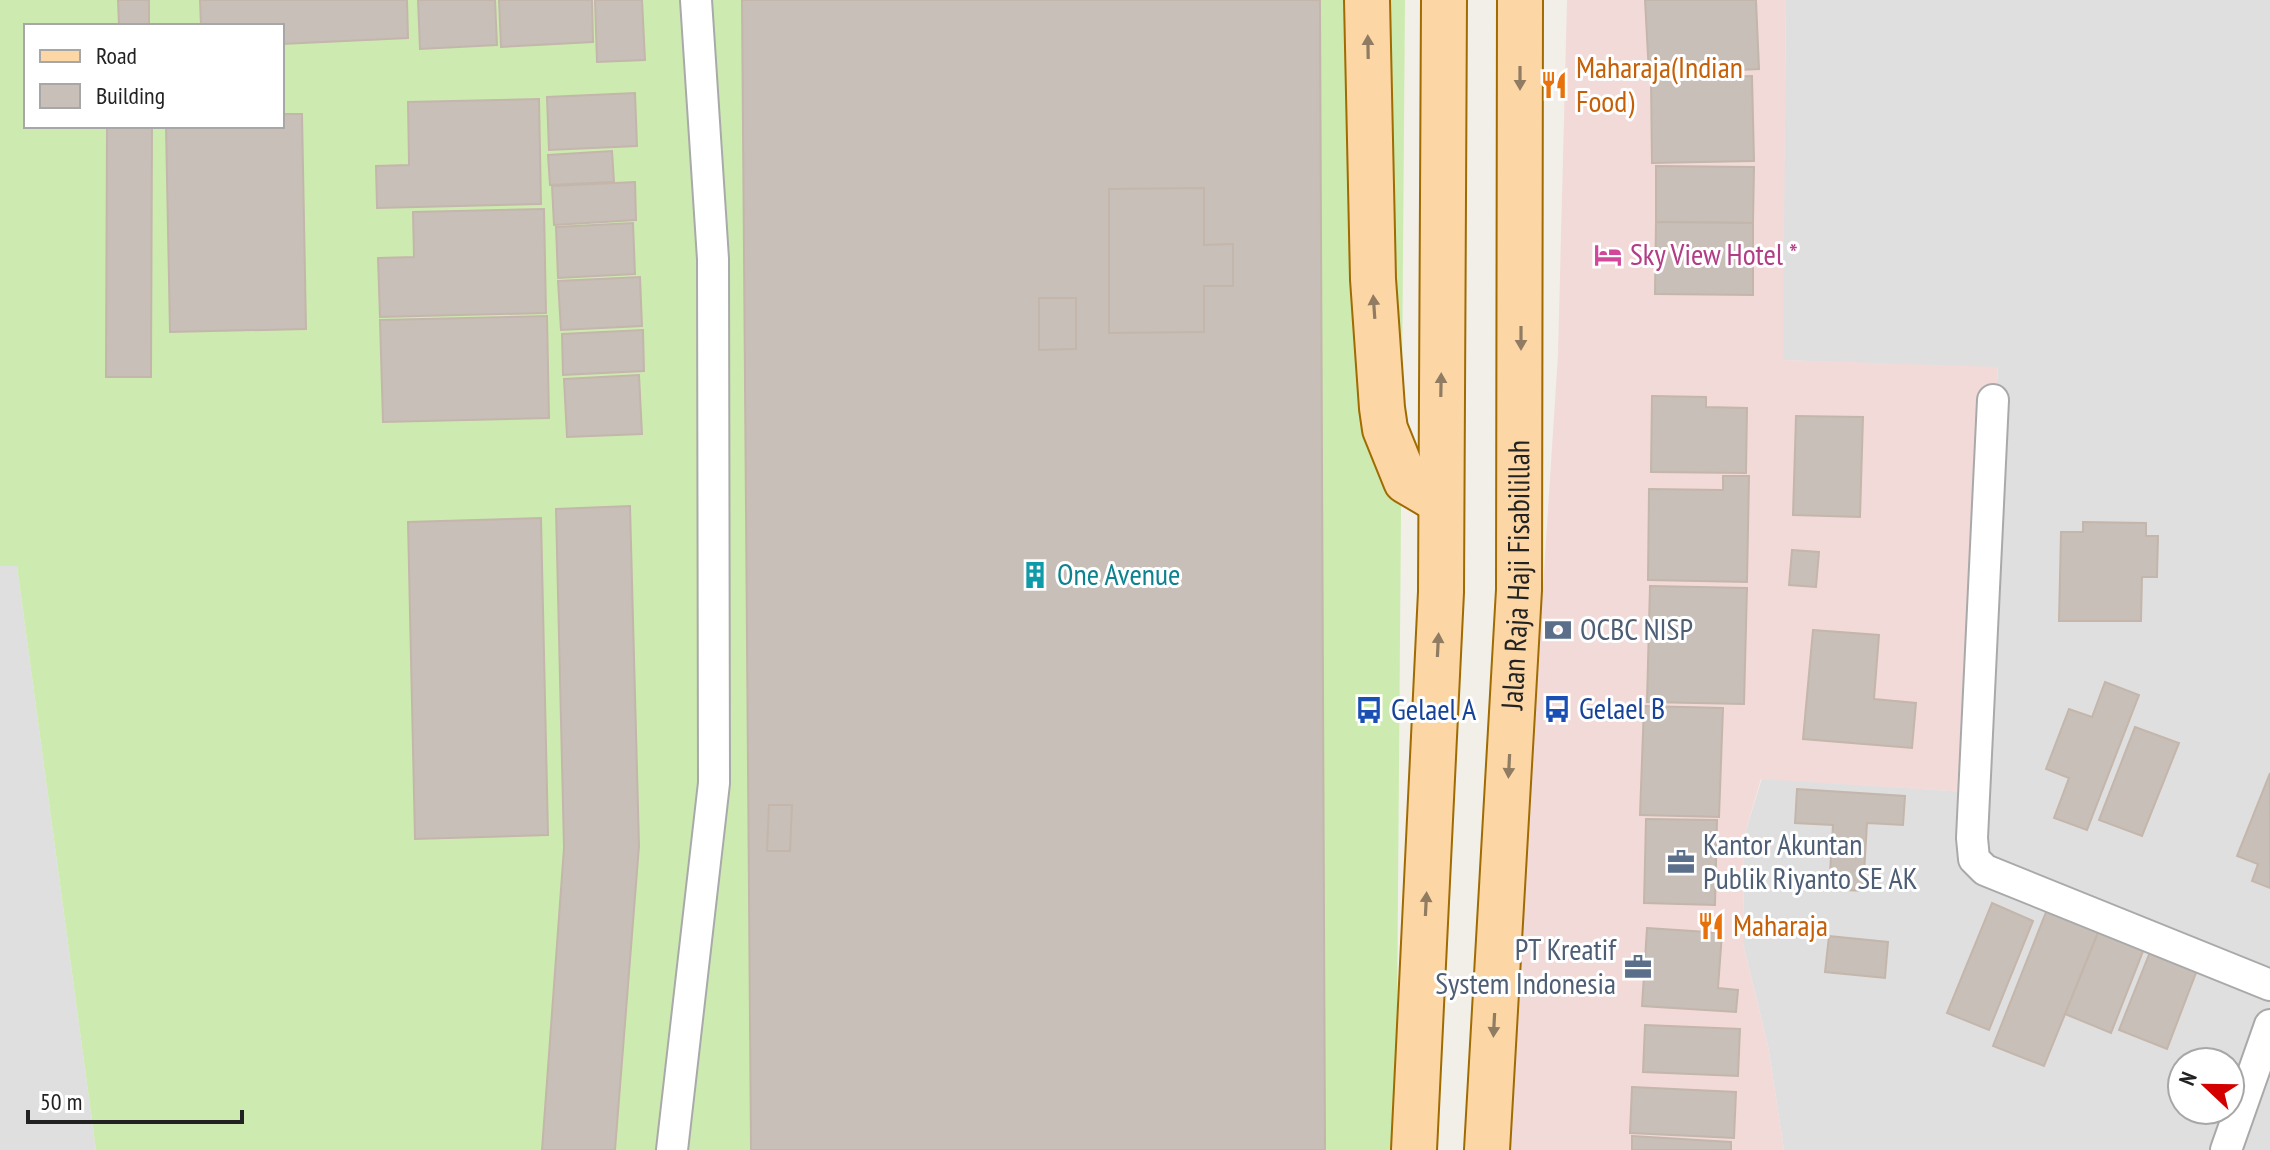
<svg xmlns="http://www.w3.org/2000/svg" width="2270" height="1150" font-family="'PT Sans Narrow',sans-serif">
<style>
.residential{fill:#e0dfdf;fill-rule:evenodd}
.commercial{fill:#f2dad9}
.grass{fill:#cdebb0;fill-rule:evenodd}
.building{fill:#c7bfb8;stroke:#c4b6ab;stroke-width:2}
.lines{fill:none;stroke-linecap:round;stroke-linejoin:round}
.street-casing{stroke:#a9a9a9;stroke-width:34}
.primary-casing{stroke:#a06b00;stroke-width:48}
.street{stroke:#fff;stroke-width:30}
.primary{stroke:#fcd6a4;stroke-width:44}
.oneway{fill:#8f7c63}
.labels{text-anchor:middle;stroke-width:6;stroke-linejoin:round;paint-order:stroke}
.food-label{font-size:30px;fill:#c56008;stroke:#fff;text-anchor:start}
.hotel-label{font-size:30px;fill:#b23c85;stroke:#fff;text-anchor:start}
.culture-label{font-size:30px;fill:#0d838f;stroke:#fff;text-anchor:start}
.street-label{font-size:30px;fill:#222;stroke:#fff}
.service-label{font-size:30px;fill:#4e5e75;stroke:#fff;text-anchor:start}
.transit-label{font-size:30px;fill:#164399;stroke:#fff;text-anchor:start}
</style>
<rect width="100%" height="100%" fill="#f2efe9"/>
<g class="residential">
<path d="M 1786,0 L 2270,0 L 2270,1150 L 1784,1150 L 1768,1046 L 1743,943 L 1744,837 L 1762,778 L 1966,792 L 1998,368 L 1782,360 ZM 2182,1062 L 2230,1062 L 2230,1110 L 2182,1110 Z"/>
<polygon points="0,566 17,566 96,1150 0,1150"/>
</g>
<polygon class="commercial" points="1567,0 1786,0 1783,360 1998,367 1966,792 1761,779 1744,837 1743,943 1768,1046 1784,1150 1487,1150 1500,974 1542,603 1558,354"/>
<path class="grass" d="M 0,0 L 1405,0 L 1396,1150 L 96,1150 L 17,566 L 0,566 ZM 26,26 L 282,26 L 282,126 L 26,126 Z"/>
<g class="building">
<polygon points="118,0 149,0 149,26 119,26"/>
<polygon points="200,0 407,0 408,38 282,44 282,26 201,26"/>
<polygon points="418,0 495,0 497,45 420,49"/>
<polygon points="499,0 592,0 593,42 501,47"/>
<polygon points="595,0 642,0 645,60 597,62"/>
<polygon points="742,0 1320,0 1325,1150 751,1150"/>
<polygon points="1645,0 1756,0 1759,69 1649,74"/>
<polygon points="1752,76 1754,161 1652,163 1651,79"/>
<polygon points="635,93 637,146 549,150 547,97"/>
<polygon points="539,99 541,204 377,208 376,166 409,165 408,102"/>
<polygon points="282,114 302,114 306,329 170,332 166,126 282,126"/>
<polygon points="107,126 152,126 151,377 106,377"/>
<polygon points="612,151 614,182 550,185 548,155"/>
<polygon points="1656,166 1754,167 1753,223 1656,222"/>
<polygon points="635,182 636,220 554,225 552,186"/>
<polygon points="1204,188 1204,245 1233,244 1233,286 1204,286 1204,332 1109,333 1109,189"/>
<polygon points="544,209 546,313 380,317 378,258 414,257 413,212"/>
<polygon points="1656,222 1753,223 1753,295 1655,294"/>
<polygon points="633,223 635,274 558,278 556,227"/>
<polygon points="640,277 642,326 561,330 558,281"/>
<polygon points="1039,298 1076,298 1076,349 1039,350"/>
<polygon points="547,316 549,418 383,422 380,320"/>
<polygon points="643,330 644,371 563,375 562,334"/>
<polygon points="639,375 642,434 567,437 564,379"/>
<polygon points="1652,396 1706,397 1706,407 1747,408 1746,473 1651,472"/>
<polygon points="1796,416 1863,417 1860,517 1793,515"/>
<polygon points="1723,476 1749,476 1747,582 1648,580 1649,489 1723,490"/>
<polygon points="630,506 639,846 615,1150 542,1150 564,848 556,509"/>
<polygon points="541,518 548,835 415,839 408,522"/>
<polygon points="2083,522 2146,523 2146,536 2158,536 2157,577 2142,577 2141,621 2059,621 2061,532 2083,532"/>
<polygon points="1792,550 1819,552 1816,587 1789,585"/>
<polygon points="1650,586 1747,588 1744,704 1647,702"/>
<polygon points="1813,630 1879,635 1874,699 1916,703 1912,748 1803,739"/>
<polygon points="2105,682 2139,695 2087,830 2054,818 2069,778 2046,769 2069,709 2092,717"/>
<polygon points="1644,706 1723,708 1719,817 1640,815"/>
<polygon points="2135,727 2179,743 2142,836 2099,820"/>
<polygon points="2270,773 2270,888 2252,881 2258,864 2237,856"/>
<polygon points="1797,789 1905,796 1903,825 1867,823 1863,891 1829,889 1833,825 1795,823"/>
<polygon points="769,805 792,805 790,851 767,851"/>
<polygon points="1646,819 1717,820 1715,905 1644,903"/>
<polygon points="2050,902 2102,923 2044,1066 1993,1046"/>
<polygon points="1992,903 2033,921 1989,1030 1947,1013"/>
<polygon points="2102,923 2147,941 2111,1033 2065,1014"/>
<polygon points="1647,928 1722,933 1718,988 1738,990 1736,1012 1642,1006"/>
<polygon points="1829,936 1888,942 1885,978 1825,972"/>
<polygon points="2152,947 2199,965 2167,1049 2119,1030"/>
<polygon points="1645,1025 1740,1029 1738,1076 1643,1072"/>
<polygon points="1632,1087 1736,1092 1734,1138 1630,1133"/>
<polygon points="1632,1136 1731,1142 1731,1150 1632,1150"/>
</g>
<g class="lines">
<g class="street-casing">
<g id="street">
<polyline points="1993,400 1972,838 1974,859 1985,870 2270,985"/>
<polyline points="672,1150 714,783 713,259 696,0"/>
<polyline points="2226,1150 2270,1025"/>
</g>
</g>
<g class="primary-casing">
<g id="primary">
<polyline points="1367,0 1373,279 1382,408 1385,429 1406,481 1440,501"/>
<polyline points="1414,1150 1441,592 1444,0"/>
<path id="s1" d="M 1487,1150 L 1519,590 L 1520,0"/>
</g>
</g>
<use href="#street" class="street"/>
<use href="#primary" class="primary"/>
</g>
<defs><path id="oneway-solid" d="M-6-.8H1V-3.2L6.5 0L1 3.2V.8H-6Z" transform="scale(2)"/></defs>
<g class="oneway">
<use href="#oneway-solid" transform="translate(1368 47) rotate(-91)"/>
<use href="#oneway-solid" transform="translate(1520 78) rotate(90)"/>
<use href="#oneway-solid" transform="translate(1374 307) rotate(-94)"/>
<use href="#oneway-solid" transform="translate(1521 338) rotate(90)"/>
<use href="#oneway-solid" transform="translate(1441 385) rotate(-89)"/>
<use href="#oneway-solid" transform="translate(1438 645) rotate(-87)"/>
<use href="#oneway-solid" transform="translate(1509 766) rotate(93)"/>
<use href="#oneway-solid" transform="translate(1426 904) rotate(-87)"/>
<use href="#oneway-solid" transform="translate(1494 1025) rotate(93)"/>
</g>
<defs>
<g id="restaurant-bare" transform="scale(2.16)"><path d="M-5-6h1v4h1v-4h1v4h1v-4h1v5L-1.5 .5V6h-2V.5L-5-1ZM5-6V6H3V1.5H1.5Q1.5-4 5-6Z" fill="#e8710a" stroke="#fff" stroke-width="2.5" paint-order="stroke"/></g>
<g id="hotel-bare" transform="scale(2.16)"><path d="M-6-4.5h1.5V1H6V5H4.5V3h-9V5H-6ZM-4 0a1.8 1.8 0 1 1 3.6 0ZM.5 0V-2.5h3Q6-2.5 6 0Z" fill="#d1479c" stroke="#fff" stroke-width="2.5" paint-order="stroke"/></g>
<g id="building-bare" transform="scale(2.16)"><path d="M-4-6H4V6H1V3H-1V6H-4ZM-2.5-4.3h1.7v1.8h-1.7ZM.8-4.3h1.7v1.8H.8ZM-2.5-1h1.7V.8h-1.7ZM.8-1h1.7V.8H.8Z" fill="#0f9aa8" stroke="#fff" stroke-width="2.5" paint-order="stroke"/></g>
<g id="bank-bare" transform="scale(2.16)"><path d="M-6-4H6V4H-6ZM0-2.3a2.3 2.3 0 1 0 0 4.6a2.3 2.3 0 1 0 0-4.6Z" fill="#5c6f8a" stroke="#fff" stroke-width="2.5" paint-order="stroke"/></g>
<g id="bus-bare" transform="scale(2.16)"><path d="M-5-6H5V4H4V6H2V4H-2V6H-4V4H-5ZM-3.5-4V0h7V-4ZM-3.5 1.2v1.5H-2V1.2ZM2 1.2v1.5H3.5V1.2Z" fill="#1a4fb4" stroke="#fff" stroke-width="2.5" paint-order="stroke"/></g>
<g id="office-bare" transform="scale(2.16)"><path d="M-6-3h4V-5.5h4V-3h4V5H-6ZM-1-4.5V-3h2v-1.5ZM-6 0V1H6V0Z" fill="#5c6f8a" stroke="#fff" stroke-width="2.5" paint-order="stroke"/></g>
</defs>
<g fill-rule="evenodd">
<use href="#restaurant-bare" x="1554" y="85"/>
<use href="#hotel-bare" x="1608" y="255"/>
<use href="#building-bare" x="1035" y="575"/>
<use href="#bank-bare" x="1558" y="630"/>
<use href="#bus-bare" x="1557" y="709"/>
<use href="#bus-bare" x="1369" y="710"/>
<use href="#office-bare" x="1681" y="862"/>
<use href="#restaurant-bare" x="1711" y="926"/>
<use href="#office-bare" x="1638" y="967"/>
</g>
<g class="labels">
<g class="food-label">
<text x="1576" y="78">Maharaja(Indian<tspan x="1576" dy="34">Food)</tspan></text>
<text x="1733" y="936">Maharaja</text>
</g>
<g class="hotel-label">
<text x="1630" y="265">Sky View Hotel *</text>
</g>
<g class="culture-label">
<text x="1057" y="585">One Avenue</text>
</g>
<g class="street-label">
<text dy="10" stroke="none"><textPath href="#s1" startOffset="576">Jalan Raja Haji Fisabilillah</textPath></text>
</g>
<g class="service-label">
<text x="1580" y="640">OCBC NISP</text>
<text x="1703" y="855">Kantor Akuntan<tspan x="1703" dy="34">Publik Riyanto SE AK</tspan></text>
<text x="1616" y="960" text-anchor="end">PT Kreatif<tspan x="1616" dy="34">System Indonesia</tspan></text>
</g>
<g class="transit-label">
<text x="1579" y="719">Gelael B</text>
<text x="1391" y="720">Gelael A</text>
</g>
</g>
<rect x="24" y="24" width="260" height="104" fill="#ffffff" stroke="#a7a7a7" stroke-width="2"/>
<rect x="40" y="50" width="40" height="12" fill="#fcd6a4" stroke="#a7a7a7" stroke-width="2"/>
<text x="96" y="64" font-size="24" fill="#222222">Road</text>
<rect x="40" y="84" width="40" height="24" fill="#c7bfb8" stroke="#a7a7a7" stroke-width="2"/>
<text x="96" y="104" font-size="24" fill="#222222">Building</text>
<g transform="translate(2206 1086) rotate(292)"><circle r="38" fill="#ffffff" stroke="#a7a7a7" stroke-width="2"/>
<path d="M0-6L14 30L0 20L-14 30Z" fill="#d40000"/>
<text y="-12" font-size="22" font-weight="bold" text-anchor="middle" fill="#222222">N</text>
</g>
<path d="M28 1110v12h214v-12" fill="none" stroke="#222222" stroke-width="4"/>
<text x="40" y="1110" font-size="24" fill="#222222" stroke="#ffffff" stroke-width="6" paint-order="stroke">50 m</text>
</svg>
